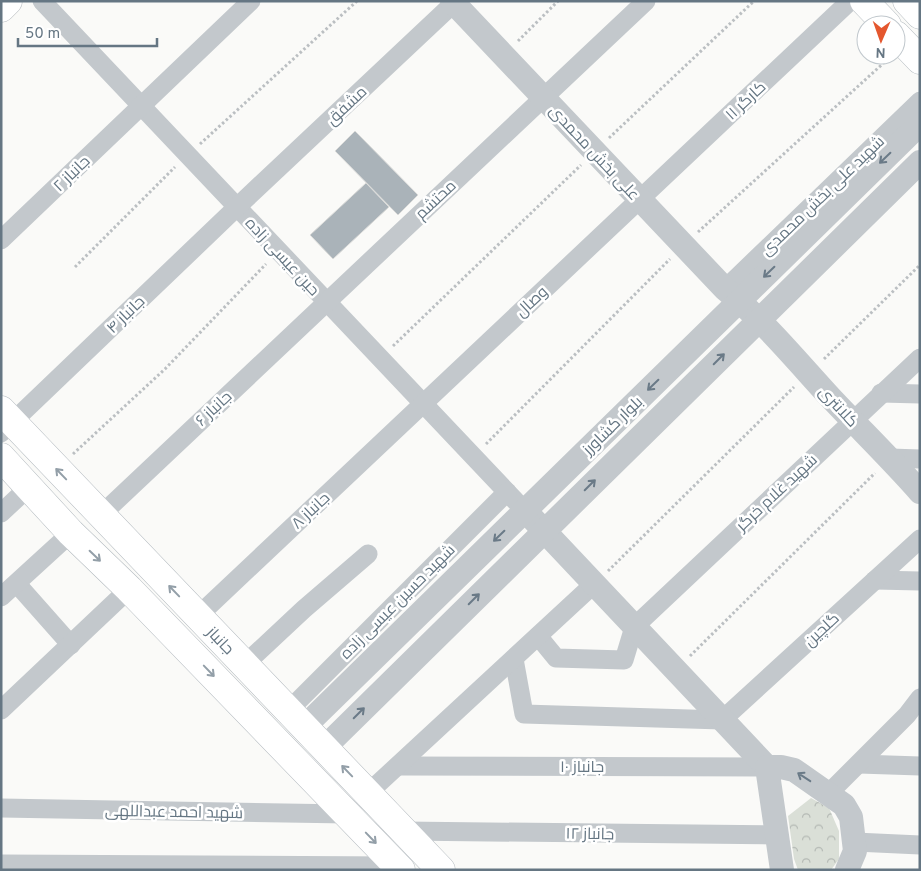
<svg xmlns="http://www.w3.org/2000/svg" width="921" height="871" font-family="Overpass,Cairo,sans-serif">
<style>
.forest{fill:url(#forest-crowns)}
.building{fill:#aab3b9;stroke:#dcdcda}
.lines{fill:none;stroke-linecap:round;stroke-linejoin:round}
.secondary-casing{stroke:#b3babf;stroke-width:29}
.primary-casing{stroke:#b5babe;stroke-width:29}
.path{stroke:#bbbfc2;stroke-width:3;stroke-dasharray:2.5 2.5;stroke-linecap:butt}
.minor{stroke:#c3c8cc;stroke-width:19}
.tertiary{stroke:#c3c8cc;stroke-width:24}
.secondary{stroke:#fff;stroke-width:28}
.primary{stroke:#fff;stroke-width:28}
.oneway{stroke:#6a7a87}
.oneway2{stroke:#939fa8}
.labels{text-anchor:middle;stroke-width:5;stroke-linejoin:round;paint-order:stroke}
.street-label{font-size:16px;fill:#657683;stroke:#fff}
</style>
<defs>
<pattern id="forest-crowns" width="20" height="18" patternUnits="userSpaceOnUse" patternTransform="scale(1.25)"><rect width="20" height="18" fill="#dadfd7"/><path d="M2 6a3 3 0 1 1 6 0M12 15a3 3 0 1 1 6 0" fill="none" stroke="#b4b9b4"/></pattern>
</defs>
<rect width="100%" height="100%" fill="#fafaf8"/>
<polygon class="forest" points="811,798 829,808 839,831 839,859 831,870 798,870 794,859 788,816"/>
<g class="building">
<polygon points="355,131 418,195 398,215 335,151"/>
<polygon points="366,183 389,207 333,259 310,235"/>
</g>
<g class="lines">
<g class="secondary-casing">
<g id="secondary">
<polyline points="864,1 887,25"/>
<polyline points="907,1 920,15"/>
<polyline points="896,35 920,60"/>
<polyline points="1,410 441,870"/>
<polyline points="1,457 71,533 129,589 401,870"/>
</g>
</g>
<g class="primary-casing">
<polyline id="primary" points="1,8 8,1"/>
</g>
<g class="path">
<polyline points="518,41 558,1"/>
<polyline points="609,138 754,1"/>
<polyline points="200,144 357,1"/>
<polyline points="698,232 888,59"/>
<polyline points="75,267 175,167"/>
<polyline points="393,346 581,165"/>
<polyline points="824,359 920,265"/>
<polyline points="486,444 670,259"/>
<polyline points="73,454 165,369 266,264"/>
<polyline points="608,571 794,387"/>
<polyline points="690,656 875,473"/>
</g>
<g class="minor">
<polyline points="42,1 525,511"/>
<polyline points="1,240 251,1"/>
<polyline points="725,289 920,101"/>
<polyline points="881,393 920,394"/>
<polyline points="1,433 237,207 456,1"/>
<polyline points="890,458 920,459"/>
<polyline points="1,513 30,486"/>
<polyline points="101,515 646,1"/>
<polyline points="875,580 920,581"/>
<polyline points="17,584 71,645"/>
<polyline points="1,597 71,533"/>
<polyline points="198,616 850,1"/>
<polyline points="538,636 556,658 624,660 634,627 920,358"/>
<polyline points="514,659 524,714 722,720 920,539"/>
<polyline points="244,665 304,609 368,554"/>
<polyline points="1,710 129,589"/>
<polyline points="288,711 507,492"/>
<polyline points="859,764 920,766"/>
<polyline points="398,766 767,767"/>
<polyline points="368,793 594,584"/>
<polyline points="829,793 907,715 920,698"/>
<polyline points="1,808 347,814"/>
<polyline points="404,831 777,835"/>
<polyline points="855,842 920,845"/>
<polyline points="1,864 397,866"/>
</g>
<g class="tertiary">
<path d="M 452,1 L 725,289 C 764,321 796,360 830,397 C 860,429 891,459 920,492"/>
<polyline points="533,519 767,767"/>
<polyline points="304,727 920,124"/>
<polyline points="324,748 920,162"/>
<polyline points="782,870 767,767 781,767 794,770 844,805 851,817 855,851 847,870"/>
</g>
<use href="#secondary" class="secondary"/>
<use href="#primary" class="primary"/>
</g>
<defs><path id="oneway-shaft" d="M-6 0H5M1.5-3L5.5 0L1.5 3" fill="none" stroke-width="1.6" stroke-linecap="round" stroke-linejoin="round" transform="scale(1.25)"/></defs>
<g class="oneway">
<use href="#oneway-shaft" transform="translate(885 158) rotate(136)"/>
<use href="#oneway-shaft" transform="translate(769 272) rotate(136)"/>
<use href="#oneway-shaft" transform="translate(719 359) rotate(-45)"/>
<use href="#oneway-shaft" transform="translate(653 385) rotate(136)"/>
<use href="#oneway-shaft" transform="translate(590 485) rotate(-45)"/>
<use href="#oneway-shaft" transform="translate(499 536) rotate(136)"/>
<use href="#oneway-shaft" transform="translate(474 599) rotate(-45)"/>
<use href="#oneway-shaft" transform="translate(359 713) rotate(-45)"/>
<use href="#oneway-shaft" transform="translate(804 777) rotate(-147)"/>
</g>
<g class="oneway2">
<use href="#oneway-shaft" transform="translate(61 474) rotate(-134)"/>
<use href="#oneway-shaft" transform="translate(95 556) rotate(44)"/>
<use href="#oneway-shaft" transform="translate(174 591) rotate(-134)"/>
<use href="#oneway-shaft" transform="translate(209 671) rotate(46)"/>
<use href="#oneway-shaft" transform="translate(347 771) rotate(-134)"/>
<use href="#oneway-shaft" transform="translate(371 838) rotate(46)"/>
</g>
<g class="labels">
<g class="street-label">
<text transform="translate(745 100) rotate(-43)" y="6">کارگر ۱۱</text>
<text transform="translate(346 105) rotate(-43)" y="6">مشفق</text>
<text transform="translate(595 152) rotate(47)" y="6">علی بخش محمدی</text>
<text transform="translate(71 173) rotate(-44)" y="6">جانباز ۲</text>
<text transform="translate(822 195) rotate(-44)" y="6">شهید علی بخش محمدی</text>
<text transform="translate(435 199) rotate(-43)" y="6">محتشم</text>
<text transform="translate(283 256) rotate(47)" y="6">حین عیسی زاده</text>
<text transform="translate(531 301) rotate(-43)" y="6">وصال</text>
<text transform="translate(125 314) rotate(-44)" y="6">جانباز ۴</text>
<text transform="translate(839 406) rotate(47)" y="6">کلانتری</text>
<text transform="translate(213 408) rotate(-43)" y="6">جانباز ۶</text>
<text transform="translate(612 425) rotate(-44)" y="6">بلوار کشاورز</text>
<text transform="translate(776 492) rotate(-43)" y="6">شهید غلام خرگر</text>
<text transform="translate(310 510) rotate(-43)" y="6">جانباز ۸</text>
<text transform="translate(397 601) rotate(-45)" y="6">شهید حسین عیسی زاده</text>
<text transform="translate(821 629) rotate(-43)" y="6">گلچین</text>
<text transform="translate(221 640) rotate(46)" y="6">جانباز</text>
<text x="582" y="772">جانباز ۱۰</text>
<text transform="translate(174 811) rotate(1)" y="6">شهید احمد عبداللهی</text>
<text transform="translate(590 833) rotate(1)" y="6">جانباز ۱۲</text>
</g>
</g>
<rect width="921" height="871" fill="none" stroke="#657683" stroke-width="5"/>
<g transform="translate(881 40) rotate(182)"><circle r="24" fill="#ffffff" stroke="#c1c8cd"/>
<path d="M0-4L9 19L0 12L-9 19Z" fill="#e4572e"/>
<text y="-8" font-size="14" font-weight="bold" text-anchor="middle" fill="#657683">N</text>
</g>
<path d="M18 38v8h139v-8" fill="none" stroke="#657683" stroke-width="2.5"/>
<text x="25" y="38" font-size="15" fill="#657683" stroke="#ffffff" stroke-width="4" paint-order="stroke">50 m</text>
</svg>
